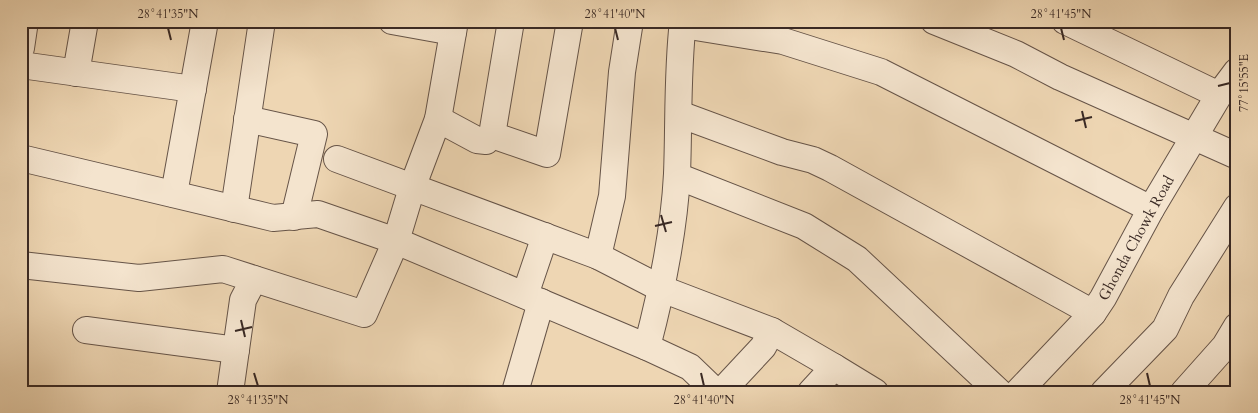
<svg xmlns="http://www.w3.org/2000/svg" width="1258" height="413" font-family="Cardo,serif">
<style>
.lines{fill:none;stroke-linecap:round;stroke-linejoin:round}
.minor-casing{stroke:#665448;stroke-width:28}
.minor{stroke:#f4e4ce;stroke-width:26}
.ticks{fill:none;stroke:#392924;stroke-width:2}
.labels{text-anchor:middle;stroke-width:4.5;stroke-linejoin:round;paint-order:stroke}
.street-label{font-size:15px;fill:#392924;stroke:#f4e4ce}
.neatline{fill:none;stroke:#392924;stroke-width:2}
.ticks-label{font-size:12px;text-anchor:middle;fill:#392924}
</style>
<rect width="100%" height="100%" fill="#eed6b3"/>
<filter id="stains"><feTurbulence type="fractalNoise" baseFrequency=".004" numOctaves="4"/><feColorMatrix values="0 0 0 0 .2 0 0 0 0 .09 0 0 0 0 .02 0 0 0 .5 -.17"/></filter>
<radialGradient id="worn" r=".72"><stop offset=".6" stop-color="#630" stop-opacity="0"/><stop offset="1" stop-color="#630" stop-opacity=".3"/></radialGradient>
<g class="lines">
<g class="minor-casing">
<g id="minor">
<polyline points="392,21 453,32"/>
<polyline points="934,21 1016,54 1060,77 1237,156"/>
<polyline points="1065,21 1219,95"/>
<polyline points="683,25 783,41 881,72 1151,209"/>
<polyline points="21,48 25,21"/>
<polyline points="21,65 193,89"/>
<polyline points="76,73 85,21"/>
<polyline points="679,114 782,152 813,160 830,168 1093,313"/>
<polyline points="247,119 314,134 294,217"/>
<polyline points="438,119 477,140 486,141 492,135 511,21"/>
<polyline points="492,135 547,154 570,21"/>
<polyline points="21,158 273,218 318,214 396,241 647,347 690,367 716,392"/>
<polyline points="337,159 598,256 662,289 772,331 834,367 811,392"/>
<polyline points="677,176 804,226 857,259 999,392"/>
<polyline points="174,194 205,21"/>
<polyline points="234,209 262,21"/>
<polyline points="598,256 612,196 622,72 630,21"/>
<polyline points="21,265 139,278 223,269 364,314 396,241 412,188 438,119 455,21"/>
<polyline points="525,295 545,236"/>
<polyline points="86,330 236,350"/>
<path d="M 647,347 C 662,290 674,233 677,174 C 679,123 677,72 683,21"/>
<polyline points="834,367 875,392"/>
<polyline points="230,392 243,300 254,279"/>
<polyline points="515,392 541,302"/>
<polyline points="721,392 763,347 772,331"/>
<polyline points="1018,392 1093,313 1103,298 1151,209 1219,95 1237,71"/>
<polyline points="1104,392 1165,329 1181,296 1237,207"/>
<polyline points="1184,392 1225,346 1237,326"/>
</g>
</g>
<use href="#minor" class="minor"/>
</g>
<path class="ticks" d="M 168,28 L 171,40M 615,28 L 618,40M 1061,28 L 1064,40M 1218,86 L 1230,83M 1082,111 L 1086,128M 1075,121 L 1092,117M 661,215 L 666,232M 655,226 L 672,222M 241,320 L 245,337M 235,331 L 252,327M 254,373 L 258,386M 701,373 L 704,386M 1147,373 L 1150,386"/>
<g class="labels">
<g class="street-label">
<text transform="translate(1136 238) rotate(-61)" y="5">Ghonda Chowk Road</text>
</g>
</g>
<rect width="1258" height="413" fill="none" stroke="#eed6b3" stroke-width="55"/>
<rect x="28" y="28" width="1202" height="358" class="neatline"/>
<g class="ticks-label">
<text x="168" y="18">28°41'35"N</text>
<text x="615" y="18">28°41'40"N</text>
<text x="1061" y="18">28°41'45"N</text>
<text transform="translate(1244 83) rotate(-90)" y="4">77°15'55"E</text>
<text x="258" y="404">28°41'35"N</text>
<text x="704" y="404">28°41'40"N</text>
<text x="1150" y="404">28°41'45"N</text>
</g>
<rect width="100%" height="100%" filter="url(#stains)"/>
<rect width="100%" height="100%" fill="url(#worn)"/>
</svg>
